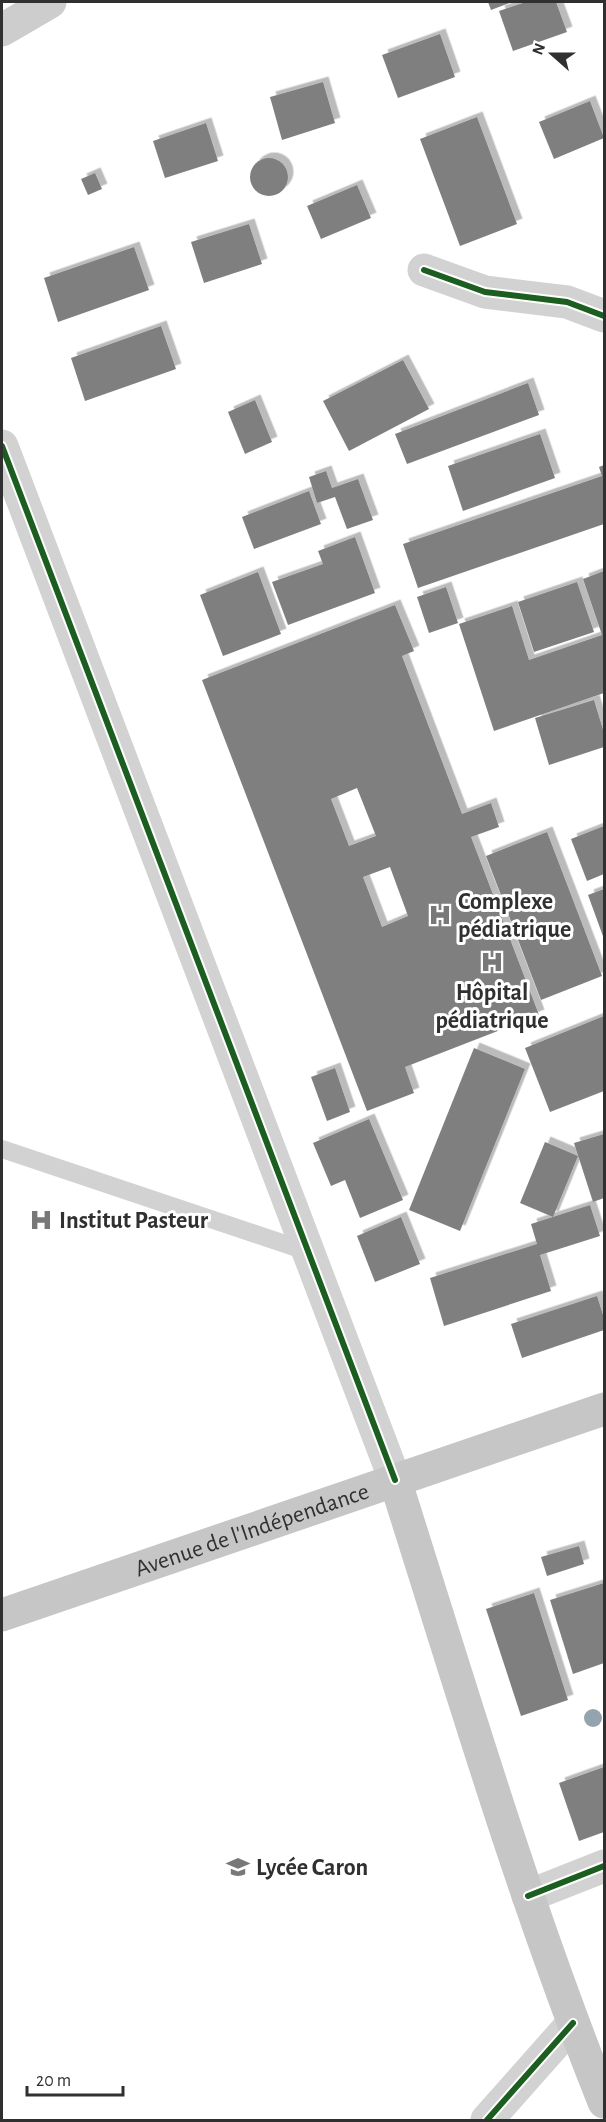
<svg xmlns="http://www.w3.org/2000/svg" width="606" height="2122" font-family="'Alegreya Sans',sans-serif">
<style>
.building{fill:#7f7f7f;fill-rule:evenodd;filter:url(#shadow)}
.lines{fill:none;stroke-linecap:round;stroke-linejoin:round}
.lane{stroke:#d2d2d2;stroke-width:18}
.street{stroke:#d2d2d2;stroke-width:33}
.secondary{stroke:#cdcdcd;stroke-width:33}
.primary{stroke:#c6c6c6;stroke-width:33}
.cycleway-casing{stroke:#fff;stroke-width:10}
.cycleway{stroke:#1b5e20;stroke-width:6}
.tree{fill:#94a4af}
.labels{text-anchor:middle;stroke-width:6;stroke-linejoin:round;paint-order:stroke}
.poi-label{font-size:24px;font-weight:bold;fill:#303030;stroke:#fff;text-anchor:start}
.street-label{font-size:24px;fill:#303030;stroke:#fff}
</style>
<defs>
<filter id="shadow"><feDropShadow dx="5.5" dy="-5.5" stdDeviation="0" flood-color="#0004"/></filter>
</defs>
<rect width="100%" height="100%" fill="#fff"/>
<g class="building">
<polygon points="488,2 512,2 491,10"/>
<polygon points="526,2 556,2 567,32 513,51 499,11"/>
<polygon points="440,34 455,77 398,98 382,55"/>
<polygon points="323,82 335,123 282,140 270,97"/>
<polygon points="590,101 604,138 554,159 539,122"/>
<polygon points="477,117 517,224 460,246 420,139"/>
<polygon points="206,123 218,161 165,178 153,141"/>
<circle cx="269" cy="177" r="19"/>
<polygon points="95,173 102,189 88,195 81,179"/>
<polygon points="357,185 371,218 321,239 307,206"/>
<polygon points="249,224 262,264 204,283 191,242"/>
<polygon points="134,247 149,290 58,322 44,278"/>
<polygon points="161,326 176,369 85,401 71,358"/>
<polygon points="403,360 429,409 349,451 323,401"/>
<polygon points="528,383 539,415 407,464 395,434"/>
<polygon points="255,400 272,442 245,454 228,412"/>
<polygon points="540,434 555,478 463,511 448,466"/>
<polygon points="604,465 604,524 418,588 403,544 602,476 599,467"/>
<polygon points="326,471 332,488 358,479 373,520 347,529 335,497 317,503 309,477"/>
<polygon points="309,491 321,524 254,549 242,517"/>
<polygon points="355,537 375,593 288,625 272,582 323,564 318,551"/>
<polygon points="604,571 604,693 494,731 459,624 512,606 529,660 602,635 583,579"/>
<polygon points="258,572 281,634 223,656 200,595"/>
<polygon points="577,582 594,632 534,652 518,602"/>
<polygon points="446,587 458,623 429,633 417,597"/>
<path d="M 395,605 L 414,651 L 402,656 L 462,814 L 491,803 L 499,827 L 471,837 L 539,1015 L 405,1067 L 414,1093 L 367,1111 L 202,680 ZM 357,788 L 376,836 L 349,846 L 331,799 ZM 390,867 L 408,916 L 382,927 L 363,877 Z"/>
<polygon points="594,700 604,733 604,747 549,765 535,718"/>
<polygon points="604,826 604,874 587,881 571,839"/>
<polygon points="547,832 602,976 541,1000 486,856"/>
<polygon points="604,889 604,939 588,895"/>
<polygon points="604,1016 604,1091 550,1112 525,1048"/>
<polygon points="474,1048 525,1069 460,1231 409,1210"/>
<polygon points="335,1068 350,1112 327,1121 311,1077"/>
<polygon points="369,1119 403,1200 360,1218 345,1180 331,1186 313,1143"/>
<polygon points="604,1134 604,1198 593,1202 574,1143"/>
<polygon points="545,1142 578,1156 553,1217 520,1203"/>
<polygon points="590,1205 600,1236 540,1255 551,1291 444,1326 430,1278 537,1244 531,1224"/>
<polygon points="401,1217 420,1264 375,1282 357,1236"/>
<polygon points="597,1296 604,1318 604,1330 522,1358 511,1324"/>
<polygon points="579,1546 584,1564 547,1576 541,1557"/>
<polygon points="604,1583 604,1663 573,1674 550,1600"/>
<polygon points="534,1593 568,1700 521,1716 486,1609"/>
<polygon points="604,1767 604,1832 579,1841 559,1783"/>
</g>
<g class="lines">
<polyline class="lane" points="2,1149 309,1252"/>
<g class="street">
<polyline points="424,270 485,292 567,302 604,316"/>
<polyline points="2,446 395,1480"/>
<polyline points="528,1896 604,1866"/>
<polyline points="487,2120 573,2023"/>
</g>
<polyline class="secondary" points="2,30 50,2"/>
<g class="primary">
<path d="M 395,1480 C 461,1688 523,1899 604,2102"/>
<path id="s1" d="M 2,1615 L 604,1409"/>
</g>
<g class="cycleway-casing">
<g id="cycleway">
<polyline points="424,270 485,292 567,302 604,316"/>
<polyline points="2,446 395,1480"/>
<polyline points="528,1896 604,1866"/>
<polyline points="487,2120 573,2023"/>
</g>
</g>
<use href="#cycleway" class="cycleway"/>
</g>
<circle class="tree" cx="593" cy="1718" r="9"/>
<defs>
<g id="hospital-bare" transform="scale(1.8)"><path d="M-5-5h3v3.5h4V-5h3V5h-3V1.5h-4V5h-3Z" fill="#787878" stroke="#fff" stroke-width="2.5" paint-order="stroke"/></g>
<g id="school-bare" transform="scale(1.8)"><path d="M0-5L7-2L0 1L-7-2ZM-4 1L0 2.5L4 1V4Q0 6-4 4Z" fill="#787878" stroke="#fff" stroke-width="2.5" paint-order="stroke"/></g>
</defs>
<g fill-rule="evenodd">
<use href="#hospital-bare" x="440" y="915"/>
<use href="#hospital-bare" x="492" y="962"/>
<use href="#hospital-bare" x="41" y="1220"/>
<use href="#school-bare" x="238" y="1867"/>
</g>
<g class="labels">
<g class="poi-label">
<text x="458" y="909">Complexe<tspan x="458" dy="28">pédiatrique</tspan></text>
<text x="492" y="1000" text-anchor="middle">Hôpital<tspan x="492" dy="28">pédiatrique</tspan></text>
<text x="59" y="1228">Institut Pasteur</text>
<text x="256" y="1875">Lycée Caron</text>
</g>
<g class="street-label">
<text dy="8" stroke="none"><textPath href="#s1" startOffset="264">Avenue de l'Indépendance</textPath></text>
</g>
</g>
<rect width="606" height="2122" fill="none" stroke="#303030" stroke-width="6"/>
<g transform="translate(552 54) rotate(291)" stroke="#ffffff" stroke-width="4.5" paint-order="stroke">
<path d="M0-4.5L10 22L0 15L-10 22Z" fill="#303030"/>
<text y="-9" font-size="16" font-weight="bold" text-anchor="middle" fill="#303030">N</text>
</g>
<path d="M27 2086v9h96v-9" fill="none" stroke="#303030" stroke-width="3"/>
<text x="36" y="2086" font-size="18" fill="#303030" stroke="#ffffff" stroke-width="4.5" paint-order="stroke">20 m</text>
</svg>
